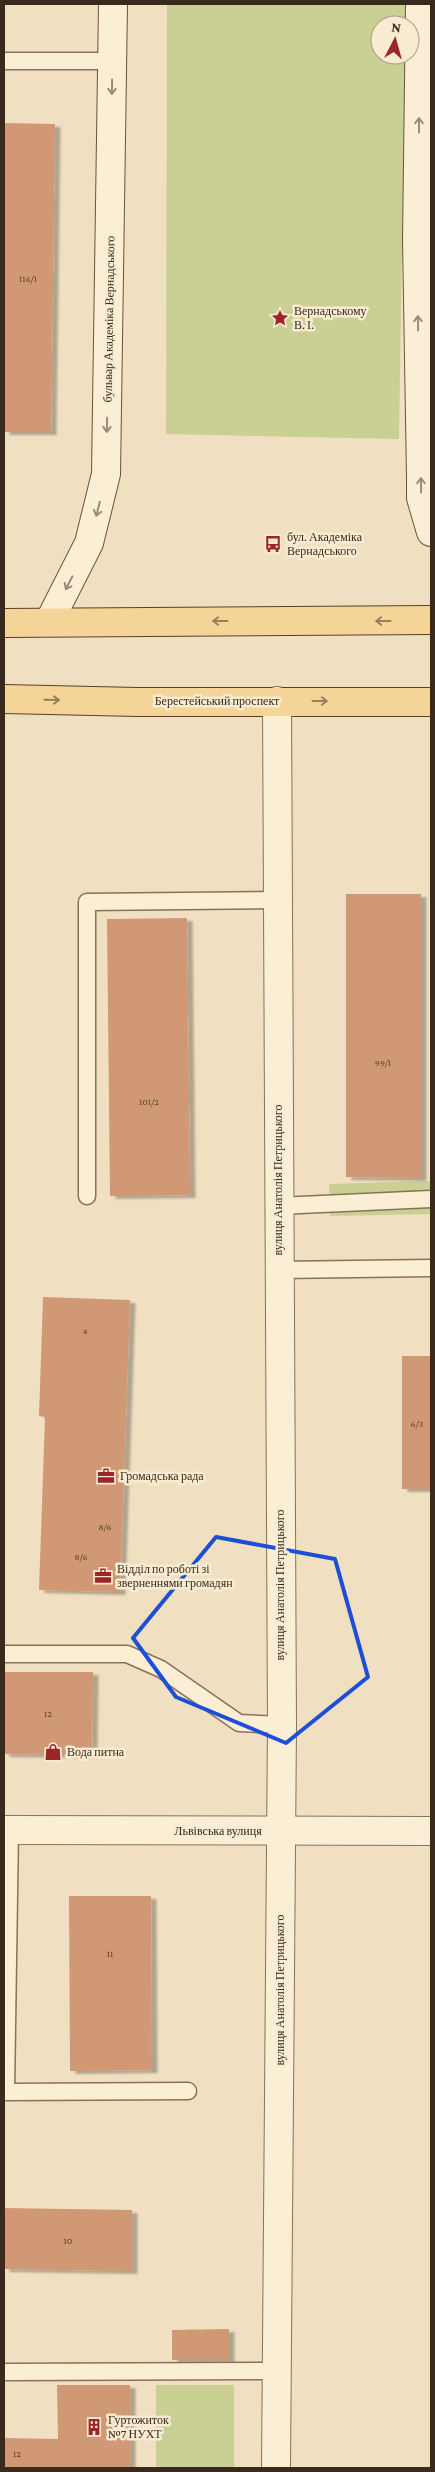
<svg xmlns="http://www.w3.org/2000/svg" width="435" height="2472" font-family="'Crimson Pro',serif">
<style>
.green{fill:#cacf94}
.building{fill:#d09875;filter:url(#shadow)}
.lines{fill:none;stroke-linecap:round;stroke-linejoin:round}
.lane-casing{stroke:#8a7158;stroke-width:19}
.street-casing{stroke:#8a7158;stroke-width:30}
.secondary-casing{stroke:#6c523b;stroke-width:30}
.primary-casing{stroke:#583f2c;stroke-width:30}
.lane{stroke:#faeed5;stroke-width:16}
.street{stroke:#faeed5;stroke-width:28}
.secondary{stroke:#faeed5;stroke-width:28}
.primary{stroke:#f5d497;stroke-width:28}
.oneway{stroke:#9a8c79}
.oneway2{stroke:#977f5a}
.marked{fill:none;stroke:#1d4ed8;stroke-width:4;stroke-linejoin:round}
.labels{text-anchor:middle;stroke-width:5;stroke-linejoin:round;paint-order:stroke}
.number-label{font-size:10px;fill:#5f4633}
.poi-label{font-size:12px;fill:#392a1d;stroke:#f7ebd1;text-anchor:start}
.street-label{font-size:12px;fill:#392a1d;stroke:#f7ebd1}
</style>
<defs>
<filter id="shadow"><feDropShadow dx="5.5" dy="3" stdDeviation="1" flood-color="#0004"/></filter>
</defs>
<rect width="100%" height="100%" fill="#f0e0c1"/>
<g class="green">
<polygon points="167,4 407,4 406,25 380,25 380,55 405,55 399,439 166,434"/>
<polygon points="431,1181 431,1214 330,1216 329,1184"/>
<rect x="156" y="2385" width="78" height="83"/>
</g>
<g class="building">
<polygon points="4,123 55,124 51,432 4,432"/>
<polygon points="346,894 421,894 421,1178 346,1177"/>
<polygon points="187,918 190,1195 110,1196 107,919"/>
<polygon points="43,1297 130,1300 120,1592 39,1590 45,1417 39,1416"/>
<rect x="402" y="1356" width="29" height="133"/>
<polygon points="4,1672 93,1672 92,1755 4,1754"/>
<polygon points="69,1896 151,1896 152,2070 70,2071"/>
<polygon points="4,2208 132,2210 132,2271 4,2269"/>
<polygon points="229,2329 229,2360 172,2360 172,2330"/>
<polygon points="57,2385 130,2385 130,2468 4,2468 4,2438 58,2439"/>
</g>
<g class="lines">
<g class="lane-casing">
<g id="lane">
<polyline points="4,61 113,61"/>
<polyline points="87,1196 87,902 277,900"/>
<polyline points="278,1206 431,1199"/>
<polyline points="278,1270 431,1268"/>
<polyline points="4,1654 127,1654 161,1669 239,1723 282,1725"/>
<polyline points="10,1830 6,2092 188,2091"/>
<polyline points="4,2372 277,2371"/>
</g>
</g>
<g class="street-casing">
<g id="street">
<polyline points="4,1830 431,1831"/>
<polyline points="276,2468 282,1725 277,701"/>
</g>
</g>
<g class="secondary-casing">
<g id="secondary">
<polyline points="420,4 417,240 421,477 421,498 431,532"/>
<polyline points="49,622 89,543 106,474 113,4"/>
</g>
</g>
<g class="primary-casing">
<g id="primary">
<polyline points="4,623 431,620"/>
<polyline points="4,699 138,702 431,702"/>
</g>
</g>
<use href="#lane" class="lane"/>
<use href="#street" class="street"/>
<use href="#secondary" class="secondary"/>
<use href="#primary" class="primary"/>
</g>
<defs><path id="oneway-shaft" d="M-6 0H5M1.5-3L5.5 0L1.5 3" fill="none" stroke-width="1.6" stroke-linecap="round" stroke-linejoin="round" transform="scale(1.25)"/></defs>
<g class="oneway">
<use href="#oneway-shaft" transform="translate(112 87) rotate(91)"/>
<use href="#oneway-shaft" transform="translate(419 125) rotate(-90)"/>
<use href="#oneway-shaft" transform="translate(418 323) rotate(-91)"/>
<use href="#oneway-shaft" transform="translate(107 425) rotate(91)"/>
<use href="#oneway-shaft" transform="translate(421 485) rotate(-91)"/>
<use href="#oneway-shaft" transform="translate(98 509) rotate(104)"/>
<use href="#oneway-shaft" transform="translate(69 583) rotate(117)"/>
</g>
<g class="oneway2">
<use href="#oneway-shaft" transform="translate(220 621) rotate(180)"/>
<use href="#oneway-shaft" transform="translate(383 621) rotate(180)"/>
<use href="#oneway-shaft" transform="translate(52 700) rotate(1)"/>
<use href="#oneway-shaft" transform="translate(320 701)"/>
</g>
<path class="marked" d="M 216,1537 L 335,1559 L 368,1677 L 286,1743 L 176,1697 L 133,1638 Z"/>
<defs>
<g id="sight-bare" transform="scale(1.35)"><path d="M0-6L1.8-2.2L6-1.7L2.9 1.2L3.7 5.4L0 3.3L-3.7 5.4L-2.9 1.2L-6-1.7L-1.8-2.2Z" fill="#9c252a" stroke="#f7ebd1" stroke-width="2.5" paint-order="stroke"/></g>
<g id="bus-bare" transform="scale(1.35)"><path d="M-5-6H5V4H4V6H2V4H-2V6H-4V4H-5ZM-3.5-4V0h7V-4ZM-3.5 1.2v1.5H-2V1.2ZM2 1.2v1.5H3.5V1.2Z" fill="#9c252a" stroke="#f7ebd1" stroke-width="2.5" paint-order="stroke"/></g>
<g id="office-bare" transform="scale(1.35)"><path d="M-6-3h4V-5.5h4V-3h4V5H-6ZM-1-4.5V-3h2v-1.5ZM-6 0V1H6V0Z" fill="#9c252a" stroke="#f7ebd1" stroke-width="2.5" paint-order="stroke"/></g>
<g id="shop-bare" transform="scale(1.35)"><path d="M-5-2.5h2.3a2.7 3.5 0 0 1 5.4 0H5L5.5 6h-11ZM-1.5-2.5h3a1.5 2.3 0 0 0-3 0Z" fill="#9c252a" stroke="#f7ebd1" stroke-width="2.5" paint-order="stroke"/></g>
<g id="building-bare" transform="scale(1.35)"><path d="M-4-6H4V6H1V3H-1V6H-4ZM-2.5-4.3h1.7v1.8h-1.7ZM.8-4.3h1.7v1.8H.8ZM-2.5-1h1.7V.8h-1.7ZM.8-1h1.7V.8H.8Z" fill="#9c252a" stroke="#f7ebd1" stroke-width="2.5" paint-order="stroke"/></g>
</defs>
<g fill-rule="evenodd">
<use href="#sight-bare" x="280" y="318"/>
<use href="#bus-bare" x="273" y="544"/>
<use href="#office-bare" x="106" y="1476"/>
<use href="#office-bare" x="103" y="1576"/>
<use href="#shop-bare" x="53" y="1752"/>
<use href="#building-bare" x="94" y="2427"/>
</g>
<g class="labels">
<g class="number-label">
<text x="28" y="282">116/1</text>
<text x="383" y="1066">99/1</text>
<text x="149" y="1105">101/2</text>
<text x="85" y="1334">4</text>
<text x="417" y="1427">6/3</text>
<text x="105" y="1530">8/6</text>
<text x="81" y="1560">8/6</text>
<text x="48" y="1717">12</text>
<text x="110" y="1957">11</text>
<text x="68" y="2244">10</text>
<text x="17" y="2457">12</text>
</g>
<g class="poi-label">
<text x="294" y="315">Вернадському<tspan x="294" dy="14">В. І.</tspan></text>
<text x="287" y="541">бул. Академіка<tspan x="287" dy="14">Вернадського</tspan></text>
<text x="120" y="1480">Громадська рада</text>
<text x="117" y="1573">Відділ по роботі зі<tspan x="117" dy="14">зверненнями громадян</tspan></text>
<text x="67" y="1756">Вода питна</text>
<text x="108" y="2424">Гуртожиток<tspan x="108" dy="14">№7 НУХТ</tspan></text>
</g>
<g class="street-label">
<text transform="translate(109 319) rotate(-89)" y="4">бульвар Академіка Вернадського</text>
<text x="217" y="705">Берестейський проспект</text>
<text transform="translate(278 1180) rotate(-90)" y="4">вулиця Анатолія Петрицького</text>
<text transform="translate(280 1585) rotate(-90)" y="4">вулиця Анатолія Петрицького</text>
<text x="218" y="1835">Львівська вулиця</text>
<text transform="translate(280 1990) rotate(-90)" y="4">вулиця Анатолія Петрицького</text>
</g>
</g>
<rect width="435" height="2472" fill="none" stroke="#392a1d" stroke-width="10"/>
<g transform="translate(395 40) rotate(6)"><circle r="24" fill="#f7ebd1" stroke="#ab9e89"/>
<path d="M0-4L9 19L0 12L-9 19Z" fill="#9c252a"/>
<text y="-8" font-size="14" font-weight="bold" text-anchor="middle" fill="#392a1d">N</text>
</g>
</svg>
